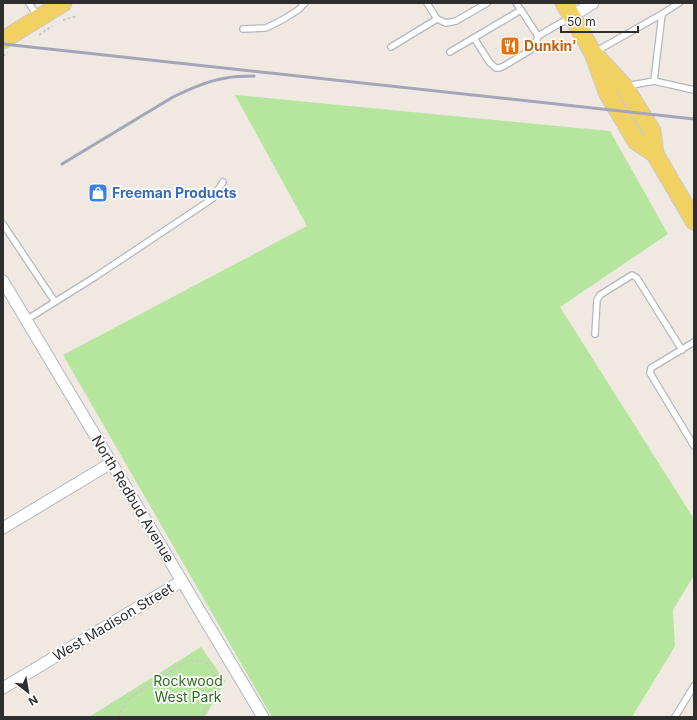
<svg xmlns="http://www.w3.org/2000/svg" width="697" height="720" font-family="Inter,sans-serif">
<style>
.green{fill:#b6e59e}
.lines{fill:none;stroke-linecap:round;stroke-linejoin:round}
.lane-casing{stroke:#b4b7c1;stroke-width:8}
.street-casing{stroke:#b4b7c1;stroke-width:13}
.primary-casing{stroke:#c9c9c9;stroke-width:19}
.path{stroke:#c9c9c9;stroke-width:2;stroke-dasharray:3 2;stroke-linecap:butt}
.lane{stroke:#fff;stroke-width:5.5}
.street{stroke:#fff;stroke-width:11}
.primary{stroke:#f2d163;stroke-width:17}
.rail{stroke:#a3a6b8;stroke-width:3}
.labels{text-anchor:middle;stroke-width:3.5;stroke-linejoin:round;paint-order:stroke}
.food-label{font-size:14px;font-weight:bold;fill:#c56008;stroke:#fff;text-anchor:start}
.shop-label{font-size:14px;font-weight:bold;fill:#366cbe;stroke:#fff;text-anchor:start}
.street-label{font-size:14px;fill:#2e2e2e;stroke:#fff}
.park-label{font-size:14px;fill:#2c6e1b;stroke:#fff}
</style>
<rect width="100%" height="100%" fill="#efe9e1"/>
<g class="green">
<polygon points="235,95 610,131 668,234 560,307 694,519 694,575 673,610 675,646 632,717 272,717 63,355 307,226"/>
<polygon points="201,647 225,681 205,717 89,717"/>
</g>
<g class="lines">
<g class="lane-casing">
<g id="lane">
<polyline points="29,3 37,16"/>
<polyline points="427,3 437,19 446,23 456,21 487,3"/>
<polyline points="516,3 521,10"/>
<polyline points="662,14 679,3"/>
<polyline points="243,29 266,28 284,19 298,10 305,3"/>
<polyline points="474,38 490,63 496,68 499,68 504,66 529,51 535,46 538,36"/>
<polyline points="391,47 437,19"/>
<polyline points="450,52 521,10 538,36 571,17"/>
<polyline points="595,52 662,14 654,81"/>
<polyline points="627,86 654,81 694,90"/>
<polyline points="3,224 55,302"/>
<polyline points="26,320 95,277 212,199 223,182"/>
<polyline points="595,334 597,300 600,295 632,275 637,278 682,350"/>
<polyline points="694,342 651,368 650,373 694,446"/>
<polyline points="675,717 694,686"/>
</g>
</g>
<g class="street-casing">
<g id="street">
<polyline points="572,16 593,3"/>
<polyline points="3,281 263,717"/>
<polyline points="3,528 111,463"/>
<polyline points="3,688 182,581"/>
</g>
</g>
<g class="primary-casing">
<g id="primary">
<polyline points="564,3 593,53 608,94 636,141 655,154"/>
<polyline points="3,40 63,3"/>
<polyline points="593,53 624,86 652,131 655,154 694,221"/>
</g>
</g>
<g class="path">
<polyline points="63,20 77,16"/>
<polyline points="39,35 52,26"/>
<polyline points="3,56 8,53"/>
<polyline points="118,717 126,701 138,692 189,660 204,661 208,664 214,674 217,683 215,691 201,717"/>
</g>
<use href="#lane" class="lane"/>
<use href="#street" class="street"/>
<use href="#primary" class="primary"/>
<g class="rail">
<polyline points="3,44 694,119"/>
<path d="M 62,164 L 173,97 C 190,89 207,81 226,78 C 235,76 245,76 254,76"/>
</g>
</g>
<defs>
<g id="restaurant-square" transform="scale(1)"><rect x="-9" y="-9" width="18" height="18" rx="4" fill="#e8710a" stroke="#fff"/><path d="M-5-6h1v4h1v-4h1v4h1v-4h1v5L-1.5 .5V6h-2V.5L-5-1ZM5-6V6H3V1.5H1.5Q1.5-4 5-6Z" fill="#fff"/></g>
<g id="shop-square" transform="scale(1)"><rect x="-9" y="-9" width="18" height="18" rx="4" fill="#3f7fe0" stroke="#fff"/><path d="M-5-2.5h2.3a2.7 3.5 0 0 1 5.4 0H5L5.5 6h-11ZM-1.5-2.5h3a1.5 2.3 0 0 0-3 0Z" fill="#fff"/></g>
</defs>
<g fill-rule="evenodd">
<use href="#restaurant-square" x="510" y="46"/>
<use href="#shop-square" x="98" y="193"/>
</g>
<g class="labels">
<g class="food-label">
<text x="524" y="51">Dunkin'</text>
</g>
<g class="shop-label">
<text x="112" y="198">Freeman Products</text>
</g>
<g class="street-label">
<text transform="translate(133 499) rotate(59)" y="5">North Redbud Avenue</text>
<text transform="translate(113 622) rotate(-31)" y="5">West Madison Street</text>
</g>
<g class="park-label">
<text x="188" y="686">Rockwood<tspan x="188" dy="16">West Park</tspan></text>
</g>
</g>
<rect width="697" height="720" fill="none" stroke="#2e2e2e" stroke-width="8"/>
<g transform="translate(28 692) rotate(149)" stroke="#ffffff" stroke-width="3" paint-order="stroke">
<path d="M0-3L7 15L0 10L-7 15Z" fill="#2e2e2e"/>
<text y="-6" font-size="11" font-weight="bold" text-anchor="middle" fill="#2e2e2e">N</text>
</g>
<path d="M561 26v6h77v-6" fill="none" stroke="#2e2e2e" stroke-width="2"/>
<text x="567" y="26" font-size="12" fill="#2e2e2e" stroke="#ffffff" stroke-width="3" paint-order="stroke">50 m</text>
</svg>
